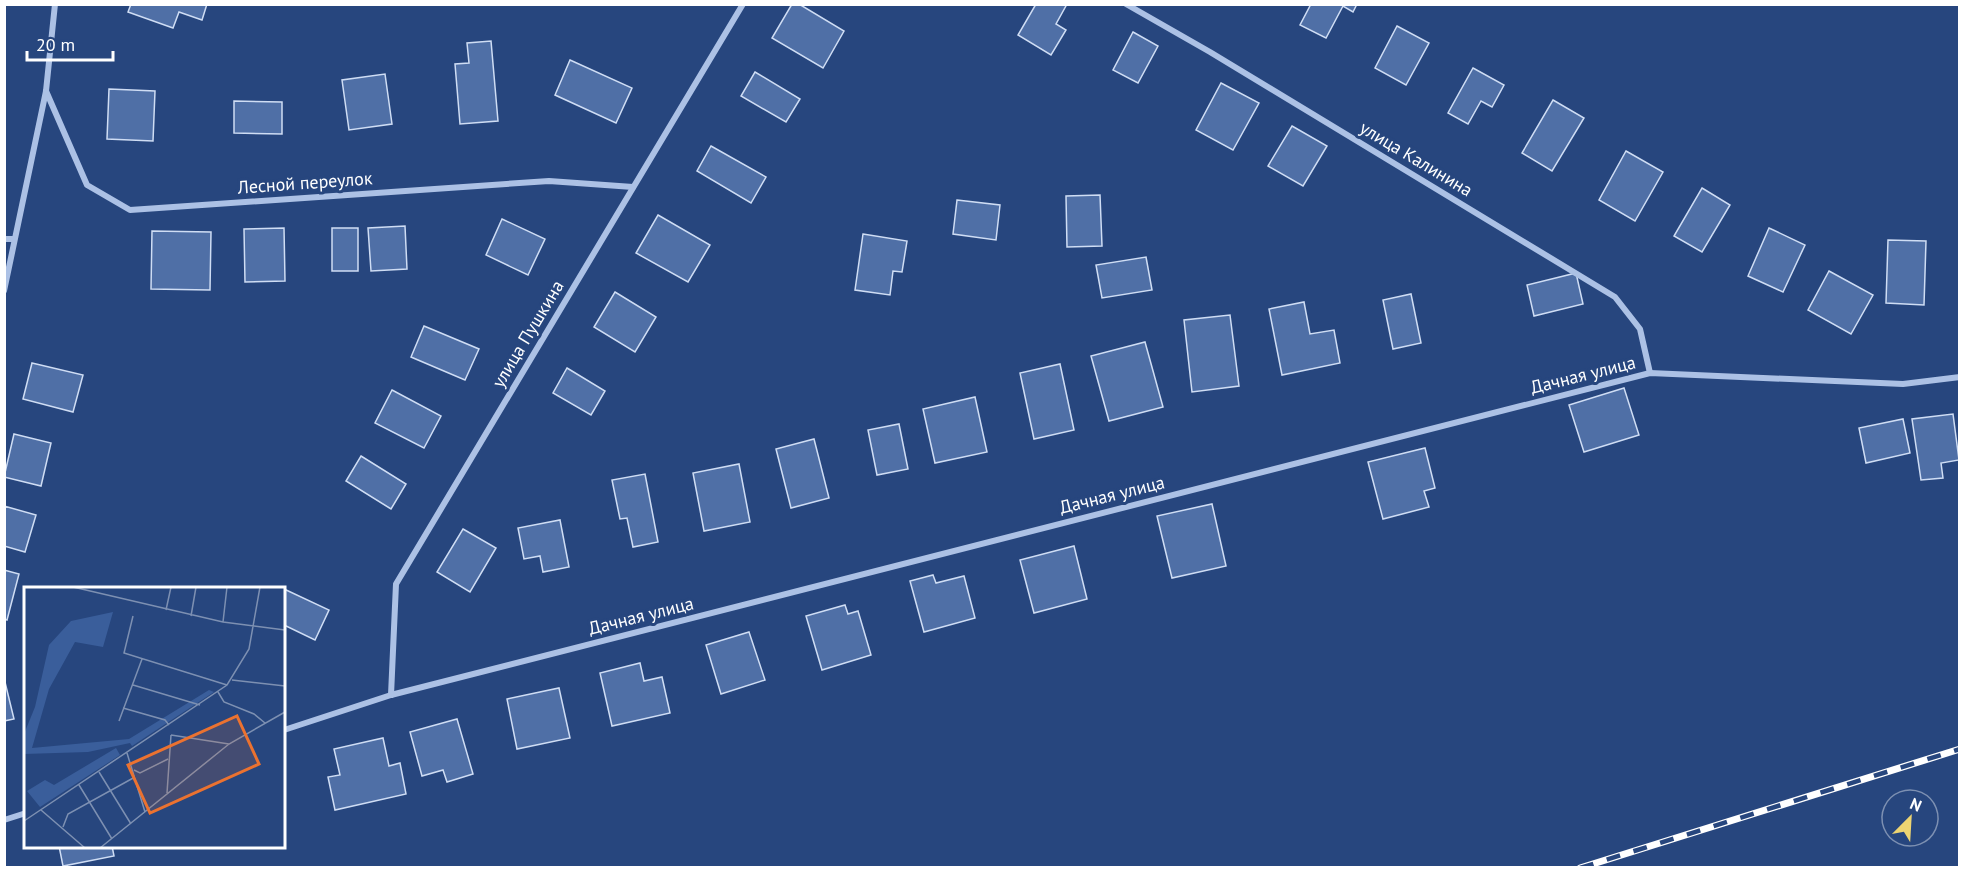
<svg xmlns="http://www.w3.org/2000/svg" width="1964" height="872" font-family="'PT Sans',sans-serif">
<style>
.building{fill:#4f6fa6;stroke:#cfddf4;stroke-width:1.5}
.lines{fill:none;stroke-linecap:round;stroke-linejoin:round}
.street{stroke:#acc1e5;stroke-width:6}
.rail-casing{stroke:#fff;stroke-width:7}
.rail{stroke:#27467e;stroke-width:4.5;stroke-dasharray:14;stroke-linecap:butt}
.labels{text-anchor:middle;stroke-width:6;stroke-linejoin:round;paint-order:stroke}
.street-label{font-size:18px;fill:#fff;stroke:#27467e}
.inset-road{fill:none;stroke:#7d90b2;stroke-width:1.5}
.view{fill:#eb7230;fill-opacity:0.15;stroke:#eb7230;stroke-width:3}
.inset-edge{fill:none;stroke:#fff;stroke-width:3}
</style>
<rect width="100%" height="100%" fill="#27467e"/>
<g class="building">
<polygon points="131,4 207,4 202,20 179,12 173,28 128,12"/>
<polygon points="792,4 799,4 844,31 823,68 772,38"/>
<polygon points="1036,4 1067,4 1056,24 1066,30 1051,55 1018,35"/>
<polygon points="1311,4 1357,4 1353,12 1343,6 1326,38 1300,25"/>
<polygon points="1397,26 1429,43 1406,85 1375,68"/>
<polygon points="1133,32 1158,46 1138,83 1113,70"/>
<polygon points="491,41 498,121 460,124 455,64 469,63 467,43"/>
<polygon points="570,60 632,88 616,123 555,95"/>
<polygon points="1473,68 1504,85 1492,107 1481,101 1468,124 1448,113"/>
<polygon points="755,72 800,99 786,122 741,96"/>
<polygon points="385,74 392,124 349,130 342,80"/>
<polygon points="1221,83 1259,103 1233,150 1196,130"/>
<polygon points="109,89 155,91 153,141 107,139"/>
<polygon points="1553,100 1584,118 1552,171 1522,153"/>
<polygon points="234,101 282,102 282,134 234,133"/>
<polygon points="1292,126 1327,146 1303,186 1268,166"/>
<polygon points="711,146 766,177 751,203 697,171"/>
<polygon points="1626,151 1663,172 1635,221 1599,200"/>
<polygon points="1702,188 1730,205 1702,252 1674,236"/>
<polygon points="1100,195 1102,246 1067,247 1066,196"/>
<polygon points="957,200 1000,205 996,240 953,234"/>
<polygon points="658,215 710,245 688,282 636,253"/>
<polygon points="502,219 545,239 528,275 486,255"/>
<polygon points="405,226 407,269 371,271 368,228"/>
<polygon points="284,228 285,281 245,282 244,229"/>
<rect x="332" y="228" width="26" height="43"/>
<polygon points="1769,228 1805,245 1783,292 1748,276"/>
<polygon points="152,231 211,232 210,290 151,289"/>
<polygon points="863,234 907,241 902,272 893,271 890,295 855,290"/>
<polygon points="1888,240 1926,241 1924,305 1886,303"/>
<polygon points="1146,257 1152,290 1102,298 1096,265"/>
<polygon points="1829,271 1873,295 1851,334 1808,310"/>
<polygon points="1576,273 1583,304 1534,316 1527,285"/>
<polygon points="615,292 656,317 635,352 594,327"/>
<polygon points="1411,294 1421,343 1393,349 1383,300"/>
<polygon points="1304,302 1310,334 1334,330 1340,363 1282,375 1269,309"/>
<polygon points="1230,315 1239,386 1192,392 1184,320"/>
<polygon points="424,326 479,349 465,380 411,357"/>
<polygon points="1145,342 1163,407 1109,421 1091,356"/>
<polygon points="32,363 83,375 73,412 23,399"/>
<polygon points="1060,364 1074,430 1034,439 1020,373"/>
<polygon points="567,368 605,391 591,415 553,393"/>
<polygon points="1624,388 1639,435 1584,452 1569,405"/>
<polygon points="392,390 441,416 424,448 375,423"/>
<polygon points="975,397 987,452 935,463 923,409"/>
<polygon points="1953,414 1959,460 1941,463 1943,478 1921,480 1912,419"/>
<polygon points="1903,419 1910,453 1866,463 1859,428"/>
<polygon points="899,424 908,469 877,475 868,430"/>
<polygon points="14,434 51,443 41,486 4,477"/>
<polygon points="814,439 829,498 791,508 776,449"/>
<polygon points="1425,448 1435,488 1424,491 1429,507 1383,519 1368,462"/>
<polygon points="361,456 406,484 391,509 346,481"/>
<polygon points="739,464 750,522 704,531 693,473"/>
<polygon points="645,474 658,542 633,547 627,518 620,519 612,480"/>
<polygon points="1212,504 1226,566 1172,578 1157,516"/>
<polygon points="4,506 36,515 25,552 4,546"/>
<polygon points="560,520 569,567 543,572 540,556 524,559 518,528"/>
<polygon points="463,529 496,548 470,592 437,572"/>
<polygon points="1074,546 1087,599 1034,613 1020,560"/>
<polygon points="4,570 19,574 7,620 4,619"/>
<polygon points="933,575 936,583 964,576 975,618 924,632 910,581"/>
<polygon points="284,589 329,610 315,640 284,625"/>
<polygon points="845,605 848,614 858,611 871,655 822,670 806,616"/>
<polygon points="749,632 765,680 721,694 706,645"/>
<polygon points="640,663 644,681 662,677 670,713 612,726 600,673"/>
<polygon points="4,678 14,719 4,721"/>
<polygon points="559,688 570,738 517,749 507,699"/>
<polygon points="457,719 473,774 447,782 443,770 422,776 410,732"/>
<polygon points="383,738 389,766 400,763 406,794 335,810 328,777 340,775 334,749"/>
<polygon points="59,846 112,846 114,856 63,866"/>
</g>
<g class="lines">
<g class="street">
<polyline points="1126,4 1210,52 1615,297 1640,329 1650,373"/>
<polyline points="46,91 87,185 130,210 549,181 633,187"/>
<polyline points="4,239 14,239"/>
<polyline points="4,291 46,91 55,4"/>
<polyline points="391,695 396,584 743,4"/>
<polyline points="284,730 391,695 1650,373 1903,384 1960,377"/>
<polyline points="4,820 26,813"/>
</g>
<g class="rail-casing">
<polyline id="rail" points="1580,868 1960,749"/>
</g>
<use href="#rail" class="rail"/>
</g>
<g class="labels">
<g class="street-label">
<text transform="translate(1416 159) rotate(31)" y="6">улица Калинина</text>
<text transform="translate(305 183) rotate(-4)" y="6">Лесной переулок</text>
<text transform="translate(528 334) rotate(-59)" y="6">улица Пушкина</text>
<text transform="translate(1583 375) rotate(-14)" y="6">Дачная улица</text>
<text transform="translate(1112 495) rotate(-14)" y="6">Дачная улица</text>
<text transform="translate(641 616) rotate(-14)" y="6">Дачная улица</text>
</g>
</g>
<g transform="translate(24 587)">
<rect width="261" height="261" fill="#27467e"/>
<path d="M 89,25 L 79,60 L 51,55 L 25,102 L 8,161 L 105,152 L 185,103 L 190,105 L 108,159 L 106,156 L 64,165 L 0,167 L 0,147 L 11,120 L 25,58 L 47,34 ZM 92,161 L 96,168 L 16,220 L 3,204 L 21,193 L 30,198 Z" fill="#3a5e9b"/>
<path class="inset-road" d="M 49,0 L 199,35 L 261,43M 142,23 L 147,0M 109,29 L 100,66 L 203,98M 167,29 L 172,0M 199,35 L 203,0M 208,93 L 261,99M 109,98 L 176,118M 194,105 L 200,115 L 230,127 L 241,136M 99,121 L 141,133 L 145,138M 95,134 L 118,72M 147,148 L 205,157M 103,166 L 121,225M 110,183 L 116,186 L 144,172M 75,185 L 107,237M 55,198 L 88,252M 143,206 L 147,148M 17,223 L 61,261M 0,234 L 203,98 L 225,62 L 236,0M 39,240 L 44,227 L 111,190M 76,261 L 205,157 L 261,125"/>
<path class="view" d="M 213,129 L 235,177 L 126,226 L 104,178 Z"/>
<rect width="261" height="261" class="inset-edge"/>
</g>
<rect width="1964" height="872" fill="none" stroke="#ffffff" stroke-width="12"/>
<g transform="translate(1910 818) rotate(24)"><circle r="28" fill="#27467e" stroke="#7d90b2" stroke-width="1.5"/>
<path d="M0-4.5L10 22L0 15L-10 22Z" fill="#edd472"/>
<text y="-9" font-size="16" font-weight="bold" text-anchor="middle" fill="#ffffff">N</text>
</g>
<path d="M27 51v9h86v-9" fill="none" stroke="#ffffff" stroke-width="3"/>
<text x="36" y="51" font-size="18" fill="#ffffff" stroke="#27467e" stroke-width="4.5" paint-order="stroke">20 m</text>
</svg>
